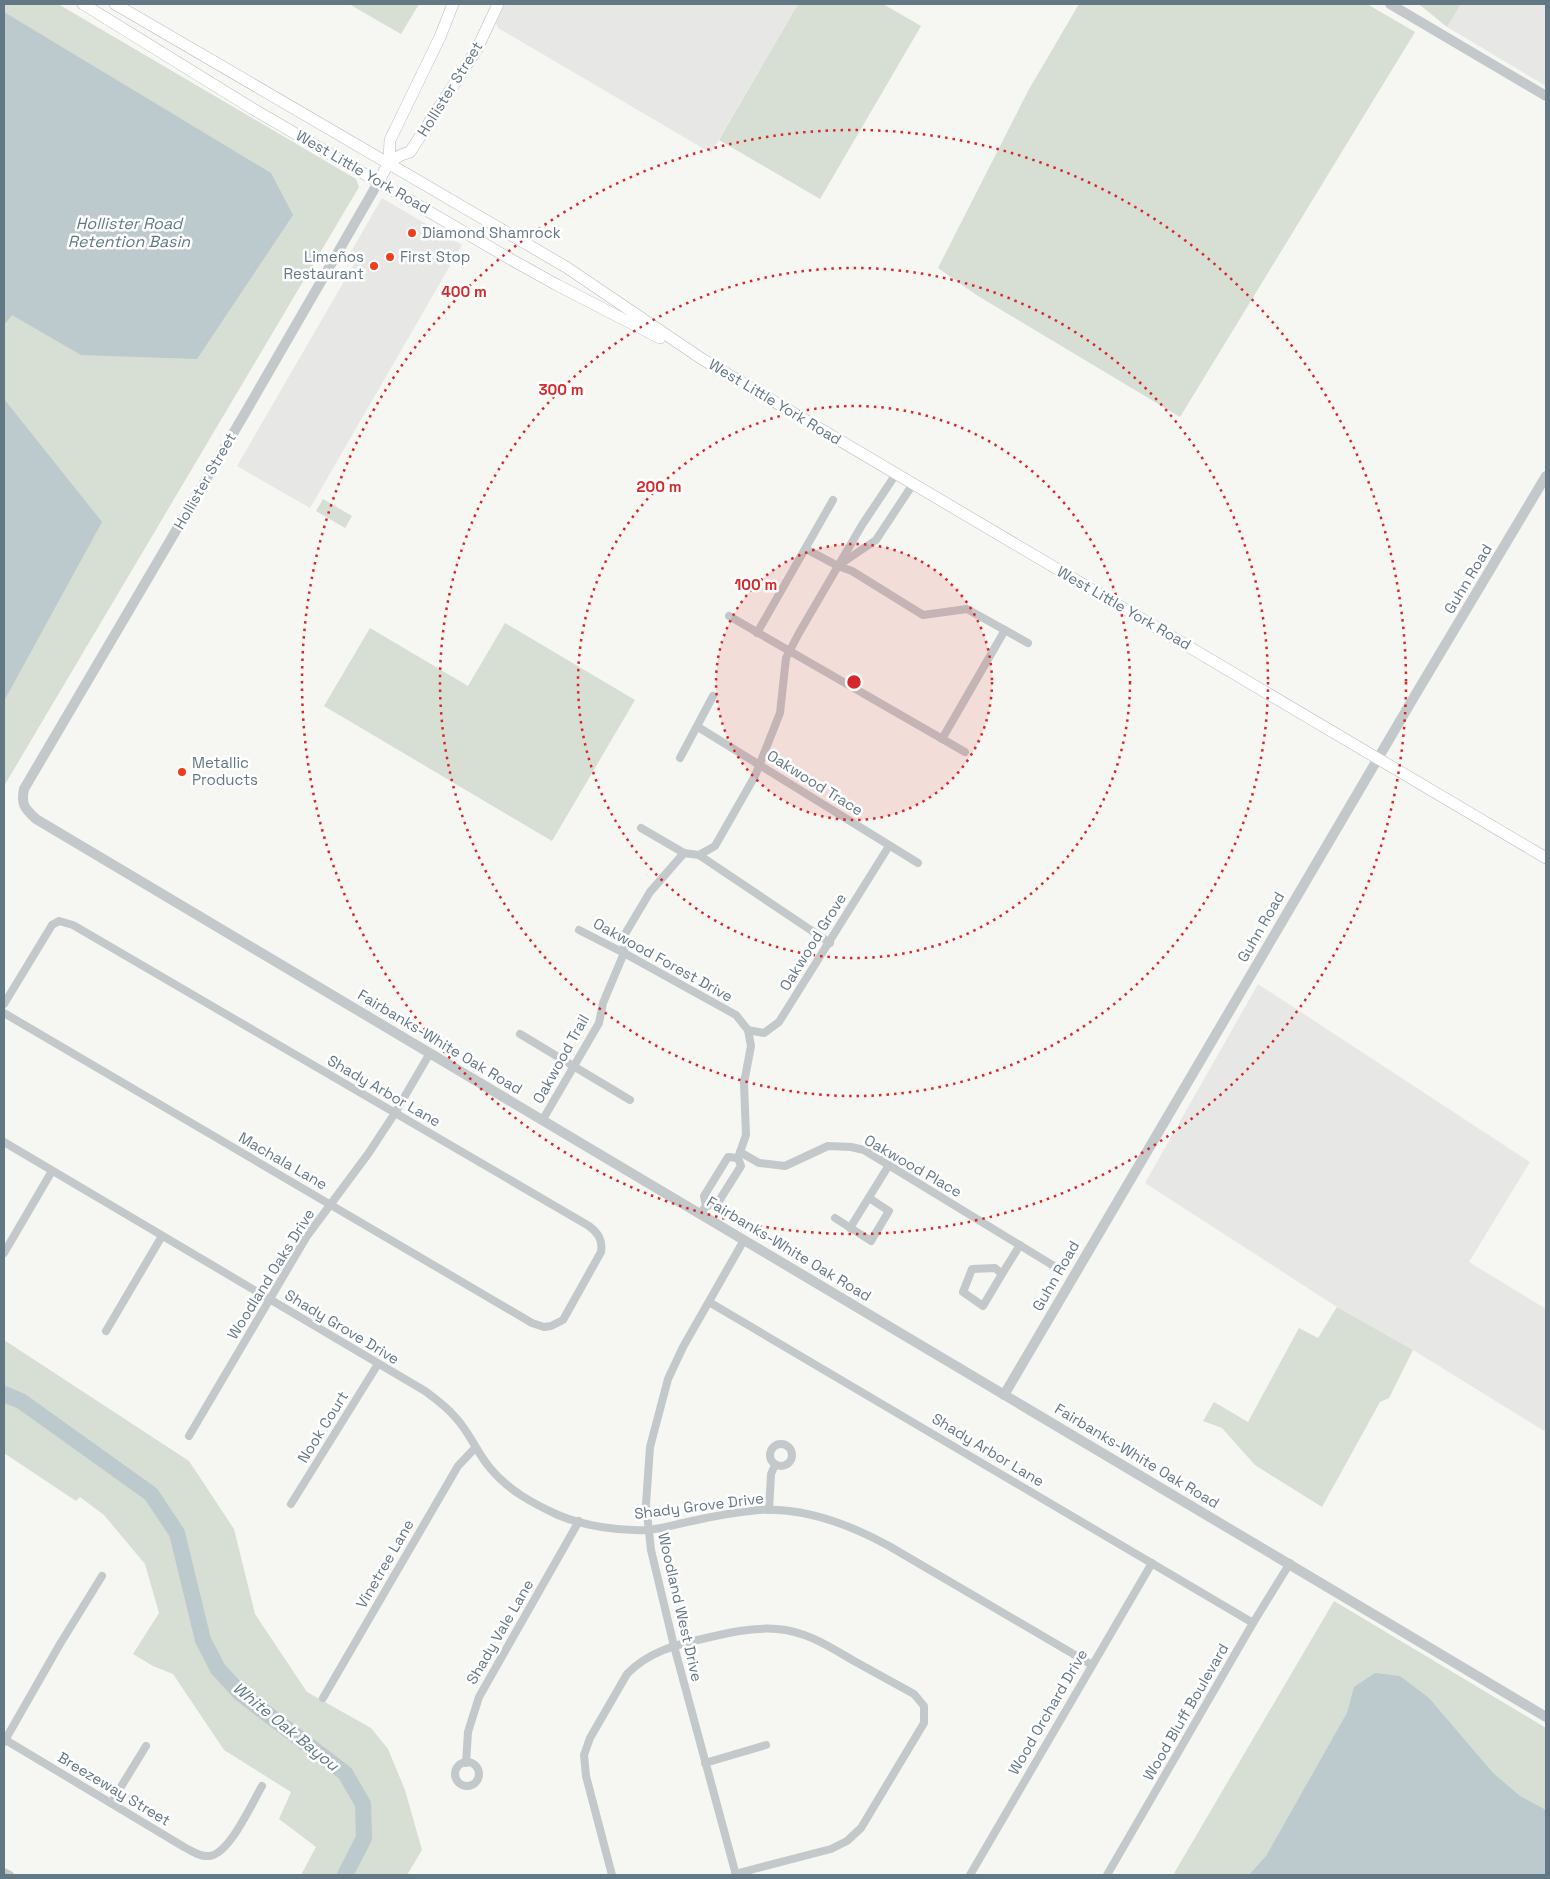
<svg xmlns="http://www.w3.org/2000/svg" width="1550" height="1879" font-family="'Space Grotesk',sans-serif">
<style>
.built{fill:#e7e7e5}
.green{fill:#d7ded3}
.water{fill:#bcc9cd}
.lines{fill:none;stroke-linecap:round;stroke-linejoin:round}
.river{stroke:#bcc9cd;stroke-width:16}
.secondary-casing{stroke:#b5bbbf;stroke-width:12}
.minor{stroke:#c3c8ca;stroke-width:8}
.tertiary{stroke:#c3c8ca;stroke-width:10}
.secondary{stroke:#fff;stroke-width:11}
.ring{fill:none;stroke:#d62828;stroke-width:2.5;stroke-dasharray:2.5 5}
.poi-dot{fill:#ee3d1a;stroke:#fff;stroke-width:2}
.labels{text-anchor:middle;stroke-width:5;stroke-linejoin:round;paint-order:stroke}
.street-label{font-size:15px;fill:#637885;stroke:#fff}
.poi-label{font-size:15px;fill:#637885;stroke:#fff;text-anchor:start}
.water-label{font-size:16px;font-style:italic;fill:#5f7b82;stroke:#fff}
.centre{fill:#d62828;stroke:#fff;stroke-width:2.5}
.ring-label{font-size:15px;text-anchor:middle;font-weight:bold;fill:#d62828;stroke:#fff;stroke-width:5;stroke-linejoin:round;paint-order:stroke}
</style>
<rect width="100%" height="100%" fill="#f6f6f2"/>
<g class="built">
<polygon points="505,4 798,4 711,153 498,28 496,23"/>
<polygon points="1461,4 1546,4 1546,86 1447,27"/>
<polygon points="382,198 462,245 310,508 237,466 354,264 346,260"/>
<polygon points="1258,984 1530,1162 1469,1262 1546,1309 1546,1432 1413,1350 1337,1307 1145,1183"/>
</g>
<g class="green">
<polygon points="4,4 58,4 356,179 359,187 4,786"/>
<polygon points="349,4 419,4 401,34"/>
<polygon points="798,4 883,4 921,26 820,199 719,140"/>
<polygon points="1079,4 1367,4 1415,32 1180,417 978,296 938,268 1028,91"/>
<polygon points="1421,4 1461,4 1447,27 1420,5"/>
<polygon points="323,499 352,516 345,528 316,511"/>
<polygon points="505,623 635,700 552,841 324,706 370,628 468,686"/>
<polygon points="1337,1307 1413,1350 1389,1398 1380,1402 1322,1507 1255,1465 1222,1428 1203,1421 1214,1402 1248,1422 1299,1328 1318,1338"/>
<polygon points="4,1340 189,1461 234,1529 255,1614 307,1692 371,1728 388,1749 405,1790 422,1850 407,1875 301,1875 316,1847 279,1819 291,1792 224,1750 173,1674 153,1666 133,1654 159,1613 145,1564 104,1515 80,1497 76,1501 4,1453"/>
<polygon points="1334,1601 1546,1728 1546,1875 1173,1875"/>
</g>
<g class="water">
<polygon points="4,12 271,173 293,215 197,359 81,355 12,315 4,325"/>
<polygon points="4,399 102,522 4,701"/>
<polygon points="1375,1673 1400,1676 1429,1698 1493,1773 1520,1796 1546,1810 1546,1875 1249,1875 1266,1856 1347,1713 1354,1687"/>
</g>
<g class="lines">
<polyline class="river" points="4,1394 21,1401 151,1494 177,1533 203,1640 218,1669 241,1694 345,1773 363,1804 364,1838 345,1875"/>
<g class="secondary-casing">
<g id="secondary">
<polyline points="83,4 253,109 512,260 557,285 660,338"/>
<polyline points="115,4 566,267 702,359 1546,858"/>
<polyline points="389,162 401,155 410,152 477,49 498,4"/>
<polyline points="379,181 389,162 390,140 440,37 453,4"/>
</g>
</g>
<g class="minor">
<polyline points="806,549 838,566 852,571 923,615 967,609 1028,643"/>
<polyline points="839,565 876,540 913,484"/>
<polyline points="729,616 965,752"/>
<polyline points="757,633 833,500"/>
<polyline points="698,727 918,863"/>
<polyline points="942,739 1005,630"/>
<polyline points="680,758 713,696"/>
<polyline points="641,828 684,853 699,855 830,943"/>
<polyline points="699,855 715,846 755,776 780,713 786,658 799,633 862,525 896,474"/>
<polyline points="579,930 624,953 736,1015 748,1030 751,1046 744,1083 746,1135 738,1158 741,1166 717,1204 706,1206"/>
<path d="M 4,1004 L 52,925 L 59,921 L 73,925 L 589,1226 C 598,1233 603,1240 601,1252 L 563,1320 L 551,1326 L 544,1327 L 532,1323 L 4,1013"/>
<polyline points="748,1030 764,1033 779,1022 889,846"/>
<polyline points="520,1034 630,1100"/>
<polyline points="542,1121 599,1023 603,1003 624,953 625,934 650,892 684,853"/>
<path d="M 4,1142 L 425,1391 C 436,1399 447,1407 456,1418 C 470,1433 477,1453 490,1468 C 508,1490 532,1503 558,1515 C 584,1526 618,1531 647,1530 C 662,1529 677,1524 692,1521 C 714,1516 736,1512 759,1510 C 805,1507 849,1524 889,1546 L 1092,1665"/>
<polyline points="740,1152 759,1163 785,1166 828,1146 851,1147 864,1150 1062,1271"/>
<polyline points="703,1210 706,1206 704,1196 728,1157 738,1158"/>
<polyline points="835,1218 871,1241 889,1211 869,1198"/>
<polyline points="850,1228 889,1165"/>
<polyline points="4,1253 52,1171"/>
<polygon points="995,1268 1002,1274 983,1306 963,1292 972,1269"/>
<polyline points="1002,1274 1020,1245"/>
<polyline points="709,1302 1253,1623"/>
<polyline points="106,1331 162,1236"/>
<polyline points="189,1436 307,1236 368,1154 395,1113 430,1053"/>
<circle cx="781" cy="1455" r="11"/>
<polyline points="291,1504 378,1364"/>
<polyline points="769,1510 771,1474 775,1465"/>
<polyline points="323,1698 458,1466 475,1448"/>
<path d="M 4,1739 L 184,1847 C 192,1851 200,1857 209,1856 C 229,1855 252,1803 262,1786"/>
<polyline points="4,1742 60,1644 102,1576"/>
<circle cx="467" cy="1774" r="12"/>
<polyline points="466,1763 468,1732 479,1697 579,1521"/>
<polyline points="705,1763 766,1745"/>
<polyline points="111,1803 146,1746"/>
<polyline points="4,1872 10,1875"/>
<path d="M 612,1875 L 586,1776 L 584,1755 L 590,1738 L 627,1674 C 647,1653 674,1645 702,1639 C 727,1633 752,1627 777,1629 C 806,1631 830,1647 854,1661 C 874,1672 894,1683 914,1694 L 924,1706 L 924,1723 L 861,1828 L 847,1841 L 831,1849 L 735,1874"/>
<polyline points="736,1875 674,1646 651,1550 646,1504 650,1447 668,1379 683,1347 744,1240"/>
<polyline points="970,1875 1152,1563"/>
<polyline points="1107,1875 1253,1623 1290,1563"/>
</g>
<g class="tertiary">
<polyline points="1390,4 1546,96"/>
<path d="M 379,181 L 248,408 L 24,789 C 21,804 24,808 36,819 L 1546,1717"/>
<polyline points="1004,1395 1417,692 1546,476"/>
</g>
<use href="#secondary" class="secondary"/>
</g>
<circle cx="854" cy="682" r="138" fill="#d62828" fill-opacity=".12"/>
<g class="ring">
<circle cx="854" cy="682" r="138"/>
<circle cx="854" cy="682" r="276"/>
<circle cx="854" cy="682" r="414"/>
<circle cx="854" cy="682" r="552"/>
</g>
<g class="poi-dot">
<circle cx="412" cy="233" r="5"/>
<circle cx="390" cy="257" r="5"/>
<circle cx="374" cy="266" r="5"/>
<circle cx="182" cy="772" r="5"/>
</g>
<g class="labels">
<g class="street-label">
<text transform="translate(450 89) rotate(-58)" y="5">Hollister Street</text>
<text transform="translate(363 172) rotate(30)" y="5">West Little York Road</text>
<text transform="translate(775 402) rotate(31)" y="5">West Little York Road</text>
<text transform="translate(205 481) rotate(-60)" y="5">Hollister Street</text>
<text transform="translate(1468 579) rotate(-59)" y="5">Guhn Road</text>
<text transform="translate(1124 608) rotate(30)" y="5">West Little York Road</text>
<text transform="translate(815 783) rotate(32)" y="5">Oakwood Trace</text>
<text transform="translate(1261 927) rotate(-60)" y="5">Guhn Road</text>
<text transform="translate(813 942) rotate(-58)" y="5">Oakwood Grove</text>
<text transform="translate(663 960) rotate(29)" y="5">Oakwood Forest Drive</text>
<text transform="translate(440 1042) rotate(31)" y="5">Fairbanks-White Oak Road</text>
<text transform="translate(561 1059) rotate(-61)" y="5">Oakwood Trail</text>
<text transform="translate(384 1091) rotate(30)" y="5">Shady Arbor Lane</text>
<text transform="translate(283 1161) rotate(30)" y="5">Machala Lane</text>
<text transform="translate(913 1166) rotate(30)" y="5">Oakwood Place</text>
<text transform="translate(789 1249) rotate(31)" y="5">Fairbanks-White Oak Road</text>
<text transform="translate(271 1274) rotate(-58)" y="5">Woodland Oaks Drive</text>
<text transform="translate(1056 1276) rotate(-60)" y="5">Guhn Road</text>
<text transform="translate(342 1327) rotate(31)" y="5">Shady Grove Drive</text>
<text transform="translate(323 1427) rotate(-58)" y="5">Nook Court</text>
<text transform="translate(988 1450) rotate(31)" y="5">Shady Arbor Lane</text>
<text transform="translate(1137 1456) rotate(31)" y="5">Fairbanks-White Oak Road</text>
<text transform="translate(699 1506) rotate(-7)" y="5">Shady Grove Drive</text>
<text transform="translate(385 1564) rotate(-60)" y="5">Vinetree Lane</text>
<text transform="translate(680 1607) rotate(77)" y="5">Woodland West Drive</text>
<text transform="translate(500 1632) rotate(-60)" y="5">Shady Vale Lane</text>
<text transform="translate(1048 1712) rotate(-60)" y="5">Wood Orchard Drive</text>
<text transform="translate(1186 1712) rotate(-60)" y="5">Wood Bluff Boulevard</text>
<text transform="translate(114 1789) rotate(31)" y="5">Breezeway Street</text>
</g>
<g class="poi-label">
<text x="422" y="238">Diamond Shamrock</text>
<text x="364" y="262" text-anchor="end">Limeños<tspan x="364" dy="17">Restaurant</tspan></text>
<text x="400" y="262">First Stop</text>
<text x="192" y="768">Metallic<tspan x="192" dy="17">Products</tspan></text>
</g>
<g class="water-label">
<text x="129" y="229">Hollister Road<tspan x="129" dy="18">Retention Basin</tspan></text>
<text transform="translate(286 1726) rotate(39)" y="6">White Oak Bayou</text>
</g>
</g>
<circle cx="854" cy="682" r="8" class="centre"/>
<g class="ring-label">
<text x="464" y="297">400 m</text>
<text x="561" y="395">300 m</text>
<text x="659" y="492">200 m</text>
<text x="756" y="590">100 m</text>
</g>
<rect width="1550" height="1879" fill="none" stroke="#637885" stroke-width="10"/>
</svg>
